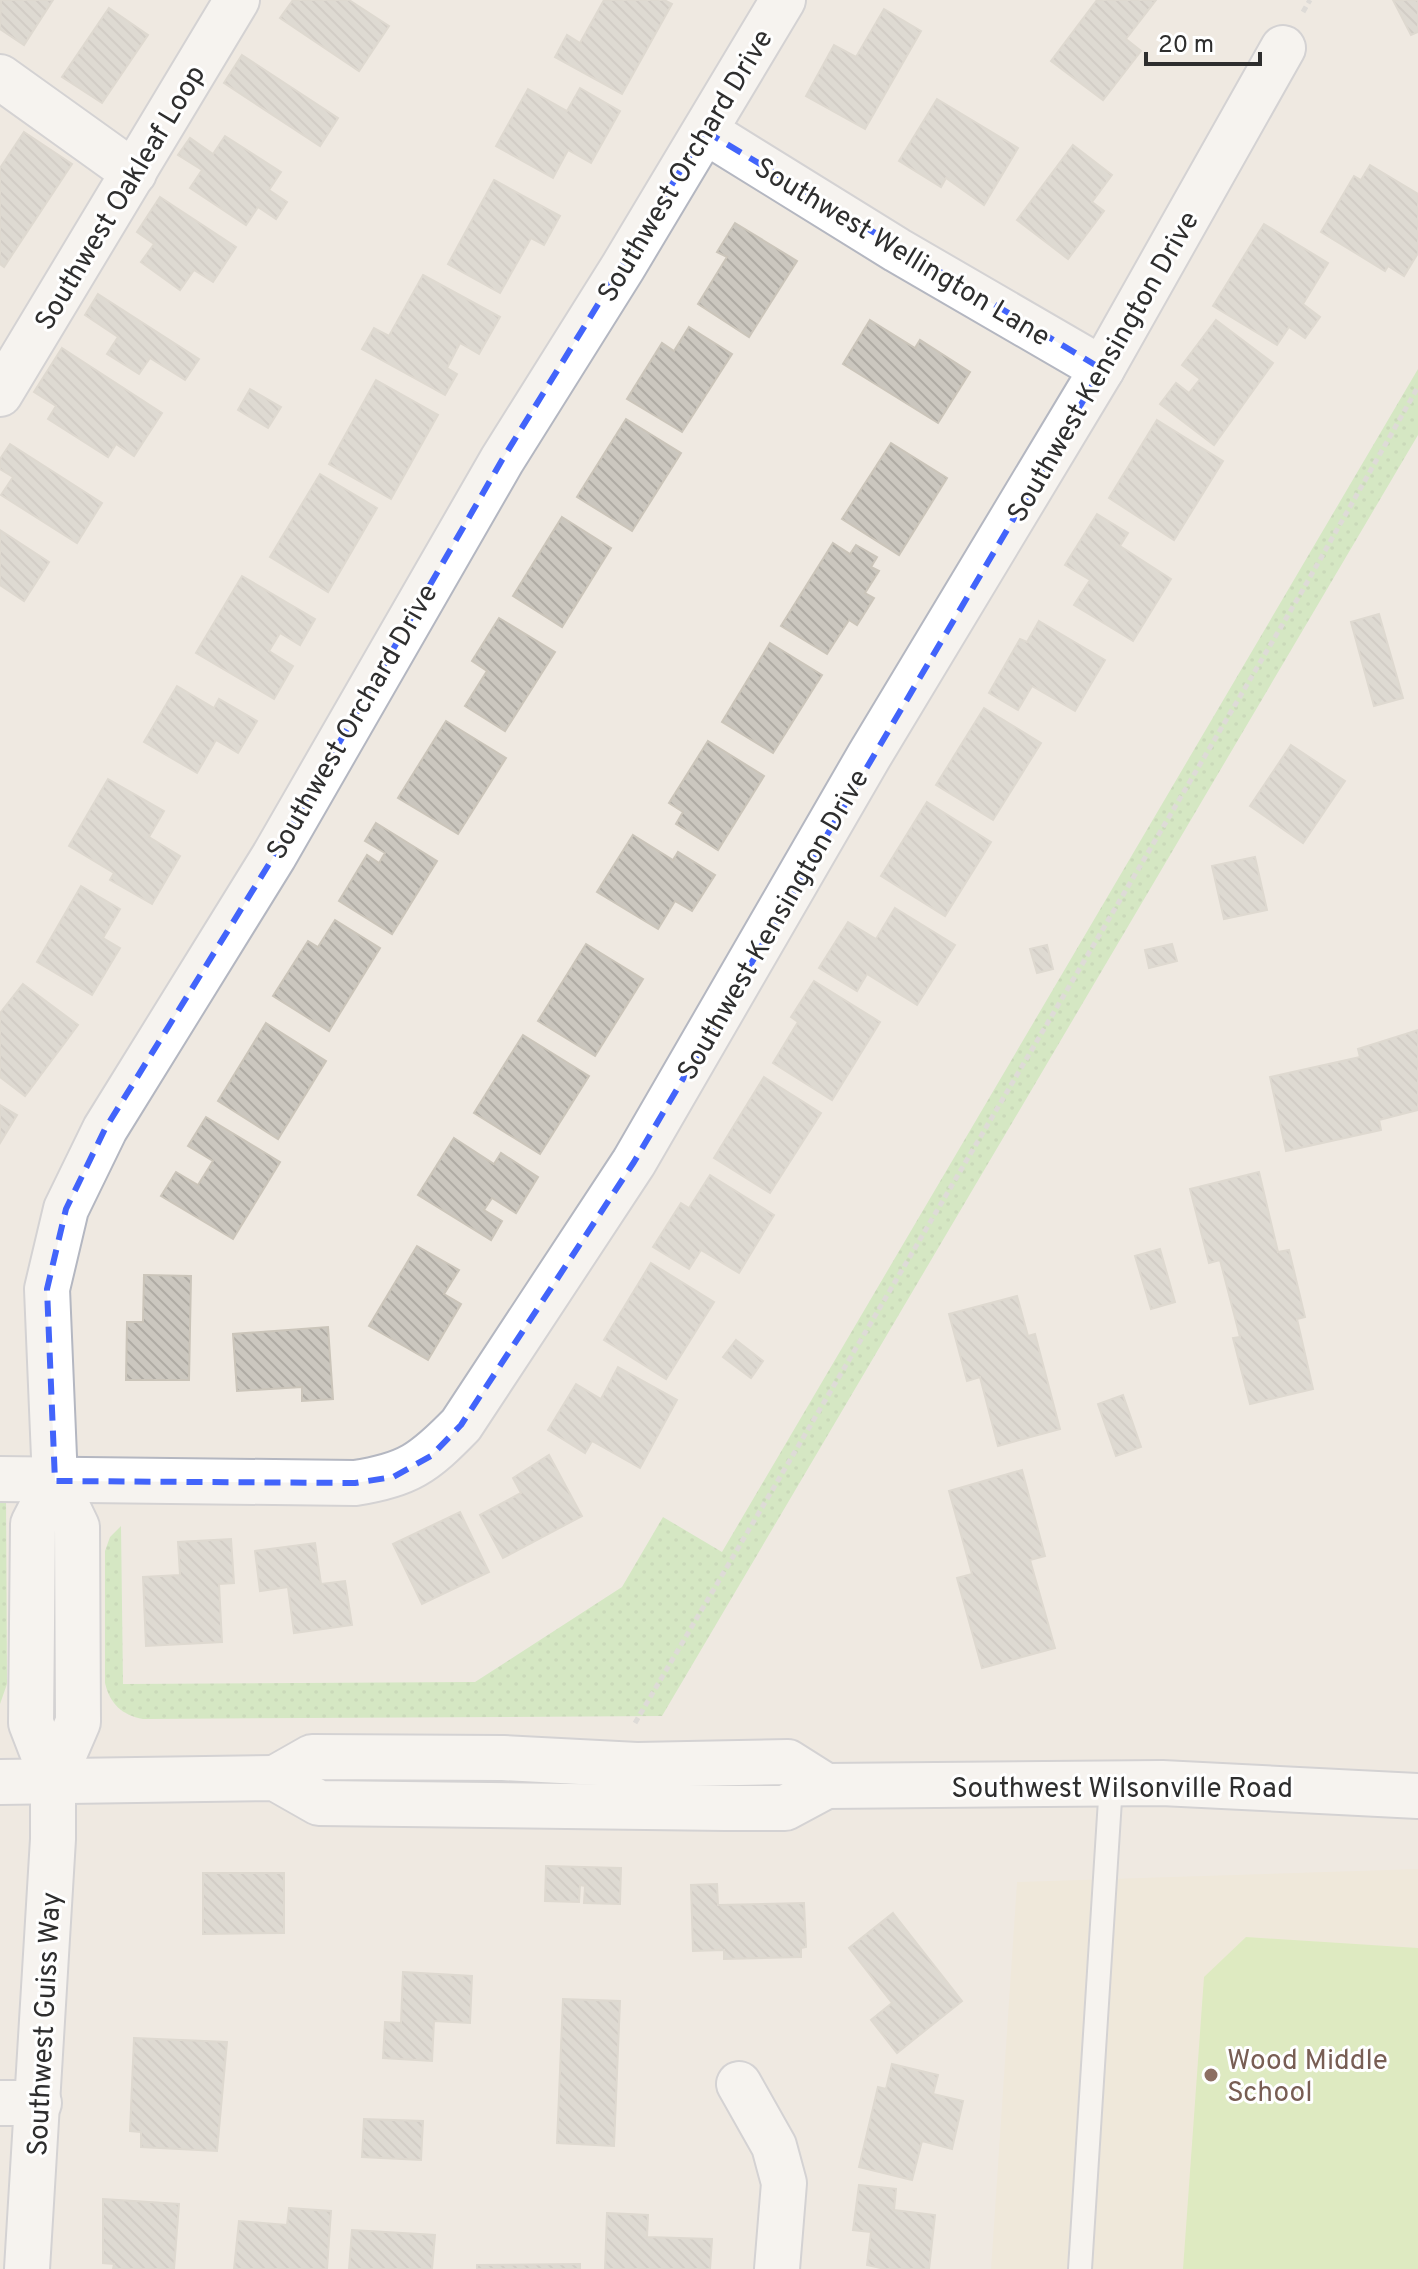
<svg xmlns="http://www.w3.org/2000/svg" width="1418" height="2269" font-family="Overpass,sans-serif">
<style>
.education{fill:#f0e6d1}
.grass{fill:url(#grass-dots)}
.pitch{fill:#c9ec9a}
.building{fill:url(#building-back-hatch);stroke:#cbc5ba;stroke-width:2}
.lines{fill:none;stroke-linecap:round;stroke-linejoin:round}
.service-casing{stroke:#b4b7c1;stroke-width:26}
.minor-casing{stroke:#b4b7c1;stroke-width:48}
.secondary-casing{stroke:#b4b7c1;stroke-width:48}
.path{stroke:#c9c9c9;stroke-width:5;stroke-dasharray:6 4;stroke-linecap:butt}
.service{stroke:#fff;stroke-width:22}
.minor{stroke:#fff;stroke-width:44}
.secondary{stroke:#fff;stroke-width:44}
.marked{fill:none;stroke:#4264fb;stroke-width:6;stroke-dasharray:16 10;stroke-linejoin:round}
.education-dot{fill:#8d6e63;stroke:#fff;stroke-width:3}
.labels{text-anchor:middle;stroke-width:6;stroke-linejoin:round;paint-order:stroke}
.street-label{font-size:28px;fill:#2e2e2e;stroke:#fff}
.education-label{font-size:28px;fill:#785e54;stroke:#fff;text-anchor:start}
</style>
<defs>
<pattern id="grass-dots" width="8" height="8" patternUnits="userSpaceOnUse" patternTransform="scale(2)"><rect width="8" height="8" fill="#b6e59e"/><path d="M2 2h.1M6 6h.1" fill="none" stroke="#9dc588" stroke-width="1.8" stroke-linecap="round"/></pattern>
<pattern id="building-back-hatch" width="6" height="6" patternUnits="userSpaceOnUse" patternTransform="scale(2)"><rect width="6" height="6" fill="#cbc7bf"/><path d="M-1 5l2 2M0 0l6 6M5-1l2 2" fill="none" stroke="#afaba4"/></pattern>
</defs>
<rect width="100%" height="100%" fill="#efe9e1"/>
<polygon class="education" points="1418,1869 1418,2269 991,2269 1017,1882"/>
<g class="grass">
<path d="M 1418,369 L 1418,435 L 662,1716 L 143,1719 C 122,1715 110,1704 105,1683 L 105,1551 L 110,1537 L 121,1526 L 123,1684 L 475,1682 L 622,1587 L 663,1517 L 722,1552 Z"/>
<polygon points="0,1488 6,1488 7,1684 0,1704"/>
</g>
<polygon class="pitch" points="1246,1937 1418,1948 1418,2269 1183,2269 1204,1977"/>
<g class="building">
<polygon points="1,0 53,0 24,45 0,29"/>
<polygon points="293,0 349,0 389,26 359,71 280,18"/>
<polygon points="604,0 664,0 672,4 622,94 555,57 567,35 580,43"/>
<polygon points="1097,0 1156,0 1126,39 1141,51 1103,100 1051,61"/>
<polygon points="1393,0 1418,0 1418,32 1411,35"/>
<polygon points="109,8 148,35 102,103 62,77"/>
<polygon points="884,9 921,31 865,129 806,96 834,45 856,57"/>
<polygon points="242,55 338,118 320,146 224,83"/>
<polygon points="580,88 620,111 591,163 568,150 553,178 496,146 528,89 567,111"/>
<polygon points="937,99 1018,148 984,205 946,178 941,187 899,161"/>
<polygon points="24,132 72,164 4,267 0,264 0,168"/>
<polygon points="225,136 281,172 269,190 287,202 276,219 258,207 246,225 190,188 202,170 178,155 190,138 213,154"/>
<polygon points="1073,145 1112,175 1092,202 1104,211 1068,259 1017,220"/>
<polygon points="1370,165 1418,194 1418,253 1404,276 1388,266 1385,271 1321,232 1354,176 1361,180"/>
<polygon points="494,180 560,216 544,245 531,238 500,293 448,264"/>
<polygon points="160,197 236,247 213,282 194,270 180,290 141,262 154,244 137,232"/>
<polygon points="735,223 797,261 749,337 698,304 727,257 717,252"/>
<polygon points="1264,224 1328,263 1303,304 1320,317 1305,338 1289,327 1277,345 1213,306"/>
<polygon points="423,275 500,317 479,354 460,343 447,368 457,374 445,395 362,349 374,328 389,336"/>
<polygon points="98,294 199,359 185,380 150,358 139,374 107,354 118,337 85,315"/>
<polygon points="870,320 915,348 920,340 970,372 938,423 843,364"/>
<polygon points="1216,320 1273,363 1214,445 1160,404 1176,383 1189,393 1200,379 1182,365"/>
<polygon points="689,327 732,354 682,432 627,399 662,343 674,351"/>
<polygon points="62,348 162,413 134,456 116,444 108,457 48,419 56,406 34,392"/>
<polygon points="376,380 438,415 391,499 329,464"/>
<polygon points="250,389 281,407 268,428 238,410"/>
<polygon points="626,419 681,453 632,531 577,497"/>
<polygon points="1157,420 1223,461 1174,540 1109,498"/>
<polygon points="891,443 947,478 899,555 842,519"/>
<polygon points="10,444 102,503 77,543 1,495 13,477 0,469 0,459"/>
<polygon points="320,474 377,508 328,592 270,557"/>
<polygon points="1097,514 1128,533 1120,546 1171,579 1133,641 1074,605 1090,580 1065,565"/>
<polygon points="562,517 611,548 562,627 513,596"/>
<polygon points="0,530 49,562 24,601 0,585"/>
<polygon points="833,543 850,554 856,545 877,557 871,567 879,571 865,593 874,598 857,625 849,620 827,654 781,626"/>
<polygon points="242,576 315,619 300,645 280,633 269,651 293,666 274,699 196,653"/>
<polygon points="1379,614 1403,698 1374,706 1351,622"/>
<polygon points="499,618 555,652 505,731 465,706 487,671 472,661"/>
<polygon points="1039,621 1105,660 1075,711 1032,686 1018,710 989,693 1020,639 1027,642"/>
<polygon points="770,643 822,675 773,753 722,722"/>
<polygon points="177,686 214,708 219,699 257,721 238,753 216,740 197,773 144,742"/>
<polygon points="984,708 1041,743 993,820 936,785"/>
<polygon points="446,721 506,758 458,834 398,798"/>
<polygon points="708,741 764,776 718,850 676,824 683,812 669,803"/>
<polygon points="1291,745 1345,781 1303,843 1250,806"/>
<polygon points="108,779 164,811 149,837 180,856 152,904 110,880 114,873 69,846"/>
<polygon points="927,802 991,842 945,916 881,876"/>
<polygon points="376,823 437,861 392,934 339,901 367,855 379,863 385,853 365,841"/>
<polygon points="633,835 673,860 678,852 715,875 692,911 675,901 658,929 597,892"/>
<polygon points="1255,857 1267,910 1224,919 1212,866"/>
<polygon points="81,886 120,909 103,938 120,948 92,995 37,962"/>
<polygon points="895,908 955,945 917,1005 867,974 857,991 819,968 848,922 876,939"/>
<polygon points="335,920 380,948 329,1031 273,996 308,941 318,947"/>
<polygon points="586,944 643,979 595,1056 538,1021"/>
<polygon points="1172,944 1177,961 1149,968 1145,950"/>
<polygon points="1047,945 1053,969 1037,973 1030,949"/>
<polygon points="814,981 880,1022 832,1100 773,1063 798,1022 791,1017"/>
<polygon points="23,984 78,1025 25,1096 0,1077 0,1013"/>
<polygon points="266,1023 326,1061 278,1139 218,1101"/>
<polygon points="1418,1030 1418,1110 1379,1120 1381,1130 1286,1151 1270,1077 1360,1057 1358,1049"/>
<polygon points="523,1035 589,1076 540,1154 474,1113"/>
<polygon points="764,1077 821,1113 770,1193 714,1158"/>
<polygon points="0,1105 17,1115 0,1143"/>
<polygon points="206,1117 280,1162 233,1239 161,1196 176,1172 198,1185 213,1161 188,1146"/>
<polygon points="454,1138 494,1164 501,1153 538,1177 516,1213 492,1198 484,1210 502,1221 491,1240 418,1195"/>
<polygon points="1259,1172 1278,1252 1289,1250 1305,1317 1297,1319 1313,1389 1250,1404 1233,1338 1240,1337 1220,1260 1209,1263 1190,1189"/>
<polygon points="710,1175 774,1215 739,1273 701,1250 689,1269 653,1247 681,1203 689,1208"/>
<polygon points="417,1246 459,1270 444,1294 461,1304 428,1360 369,1326"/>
<polygon points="1160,1249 1175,1302 1151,1309 1135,1256"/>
<polygon points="651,1263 714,1302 666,1379 604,1340"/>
<polygon points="144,1275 191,1276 189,1380 126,1380 127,1322 143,1322"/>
<polygon points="1017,1296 1028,1336 1035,1334 1060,1429 998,1446 980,1377 967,1381 949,1314"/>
<polygon points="328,1327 333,1399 302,1401 302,1387 237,1391 233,1334"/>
<polygon points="736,1340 763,1361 751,1378 723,1357"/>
<polygon points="618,1367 677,1400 640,1468 592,1441 585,1453 548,1430 576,1384 601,1399"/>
<polygon points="1123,1395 1141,1447 1116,1456 1098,1404"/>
<polygon points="549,1455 582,1516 503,1558 480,1515 521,1493 513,1478"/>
<polygon points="1022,1470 1045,1556 1030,1560 1055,1648 982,1668 957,1578 972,1574 949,1491"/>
<polygon points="460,1512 489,1572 422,1604 393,1544"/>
<polygon points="231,1539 234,1583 219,1584 222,1642 146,1646 143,1577 180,1575 178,1542"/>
<polygon points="315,1543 321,1584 345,1581 352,1625 294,1633 288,1587 260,1591 255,1551"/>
<polygon points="546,1866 621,1868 620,1904 584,1903 585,1886 580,1885 579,1902 545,1901"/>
<polygon points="203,1873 284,1873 284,1933 203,1934"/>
<polygon points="717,1884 718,1905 804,1903 806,1947 801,1948 801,1957 724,1959 724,1950 693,1951 691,1885"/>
<polygon points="893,1913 962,2001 897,2053 871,2020 892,2003 849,1948"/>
<polygon points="403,1972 472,1976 470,2023 434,2021 432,2061 383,2058 385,2022 401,2023"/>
<polygon points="563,1999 620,2001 614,2146 557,2143"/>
<polygon points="134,2038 227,2042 217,2151 141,2147 141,2132 130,2131"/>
<polygon points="892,2064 938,2075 933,2094 963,2101 952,2149 922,2141 912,2180 859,2167 878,2087 886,2089"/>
<polygon points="364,2119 423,2121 421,2160 362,2157"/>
<polygon points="859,2185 896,2189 894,2210 935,2215 929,2269 885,2269 867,2265 871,2232 853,2230"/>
<polygon points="103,2199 179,2204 174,2269 113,2269 114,2264 103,2263"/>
<polygon points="289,2208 331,2211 327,2269 234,2269 239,2221 287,2225"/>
<polygon points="607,2213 648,2215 647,2237 712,2239 710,2269 605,2269"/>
<polygon points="352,2230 435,2235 432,2269 349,2269"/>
<polygon points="580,2264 580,2269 477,2269 477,2265"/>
</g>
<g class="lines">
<g class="service-casing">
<polyline id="service" points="1080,2269 1111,1784"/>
</g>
<g class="minor-casing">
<g id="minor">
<polyline points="0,77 134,173"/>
<polyline points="705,131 897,250 1102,369"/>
<polyline points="0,394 237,0"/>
<path d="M 0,1479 L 355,1483 C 408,1475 424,1463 461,1425 L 634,1162 L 869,756 L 1102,369 L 1283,48"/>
<polyline points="53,1780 78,1722 77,1527 55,1481 47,1289 66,1209 105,1129 274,856 502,460 623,267 783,0"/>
<polyline points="739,2084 774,2146 784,2183 777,2269"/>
<polyline points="0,2103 39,2103"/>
<polyline points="27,2269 53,1839 53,1780 31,1723 33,1524 55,1481"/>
</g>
</g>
<g class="secondary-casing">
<g id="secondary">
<polyline points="275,1778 312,1757 503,1758 637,1765 788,1762 826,1786"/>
<polyline points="0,1782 275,1778 319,1803 725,1808 785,1808 826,1786 1162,1783 1418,1796"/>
</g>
</g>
<g class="path">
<polyline points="1303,12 1310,0"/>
<polyline points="635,1723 1301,593 1418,387"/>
</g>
<use href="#service" class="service"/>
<use href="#minor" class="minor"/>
<use href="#secondary" class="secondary"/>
</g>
<path d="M0 0H1418V2269H0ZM 705,131 L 1102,369 L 634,1162 L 461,1425 L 431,1456 L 393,1477 L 355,1483 L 55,1481 L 47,1289 L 66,1209 L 105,1129 L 274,856 L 502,460 Z" fill="#efe9e1" fill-opacity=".55" fill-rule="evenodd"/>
<path class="marked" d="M 705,131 L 1102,369 L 634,1162 L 461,1425 L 431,1456 L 393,1477 L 355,1483 L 55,1481 L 47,1289 L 66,1209 L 105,1129 L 274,856 L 502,460 Z"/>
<circle class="education-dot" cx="1211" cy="2075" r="8"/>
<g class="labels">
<g class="street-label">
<text transform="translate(684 165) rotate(-59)" y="10">Southwest Orchard Drive</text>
<text transform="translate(119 197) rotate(-59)" y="10">Southwest Oakleaf Loop</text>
<text transform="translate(903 251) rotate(31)" y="10">Southwest Wellington Lane</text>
<text transform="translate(1102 366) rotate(-60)" y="10">Southwest Kensington Drive</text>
<text transform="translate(351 721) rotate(-60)" y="10">Southwest Orchard Drive</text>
<text transform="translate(772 924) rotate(-60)" y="10">Southwest Kensington Drive</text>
<text x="1122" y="1797">Southwest Wilsonville Road</text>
<text transform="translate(43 2024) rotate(-87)" y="10">Southwest Guiss Way</text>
</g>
<g class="education-label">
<text x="1227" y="2069">Wood Middle<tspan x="1227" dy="32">School</tspan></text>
</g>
</g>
<path d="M1146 52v12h114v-12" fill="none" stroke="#2e2e2e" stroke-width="4"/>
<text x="1158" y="52" font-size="24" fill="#2e2e2e" stroke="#ffffff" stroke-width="6" paint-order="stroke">20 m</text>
</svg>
